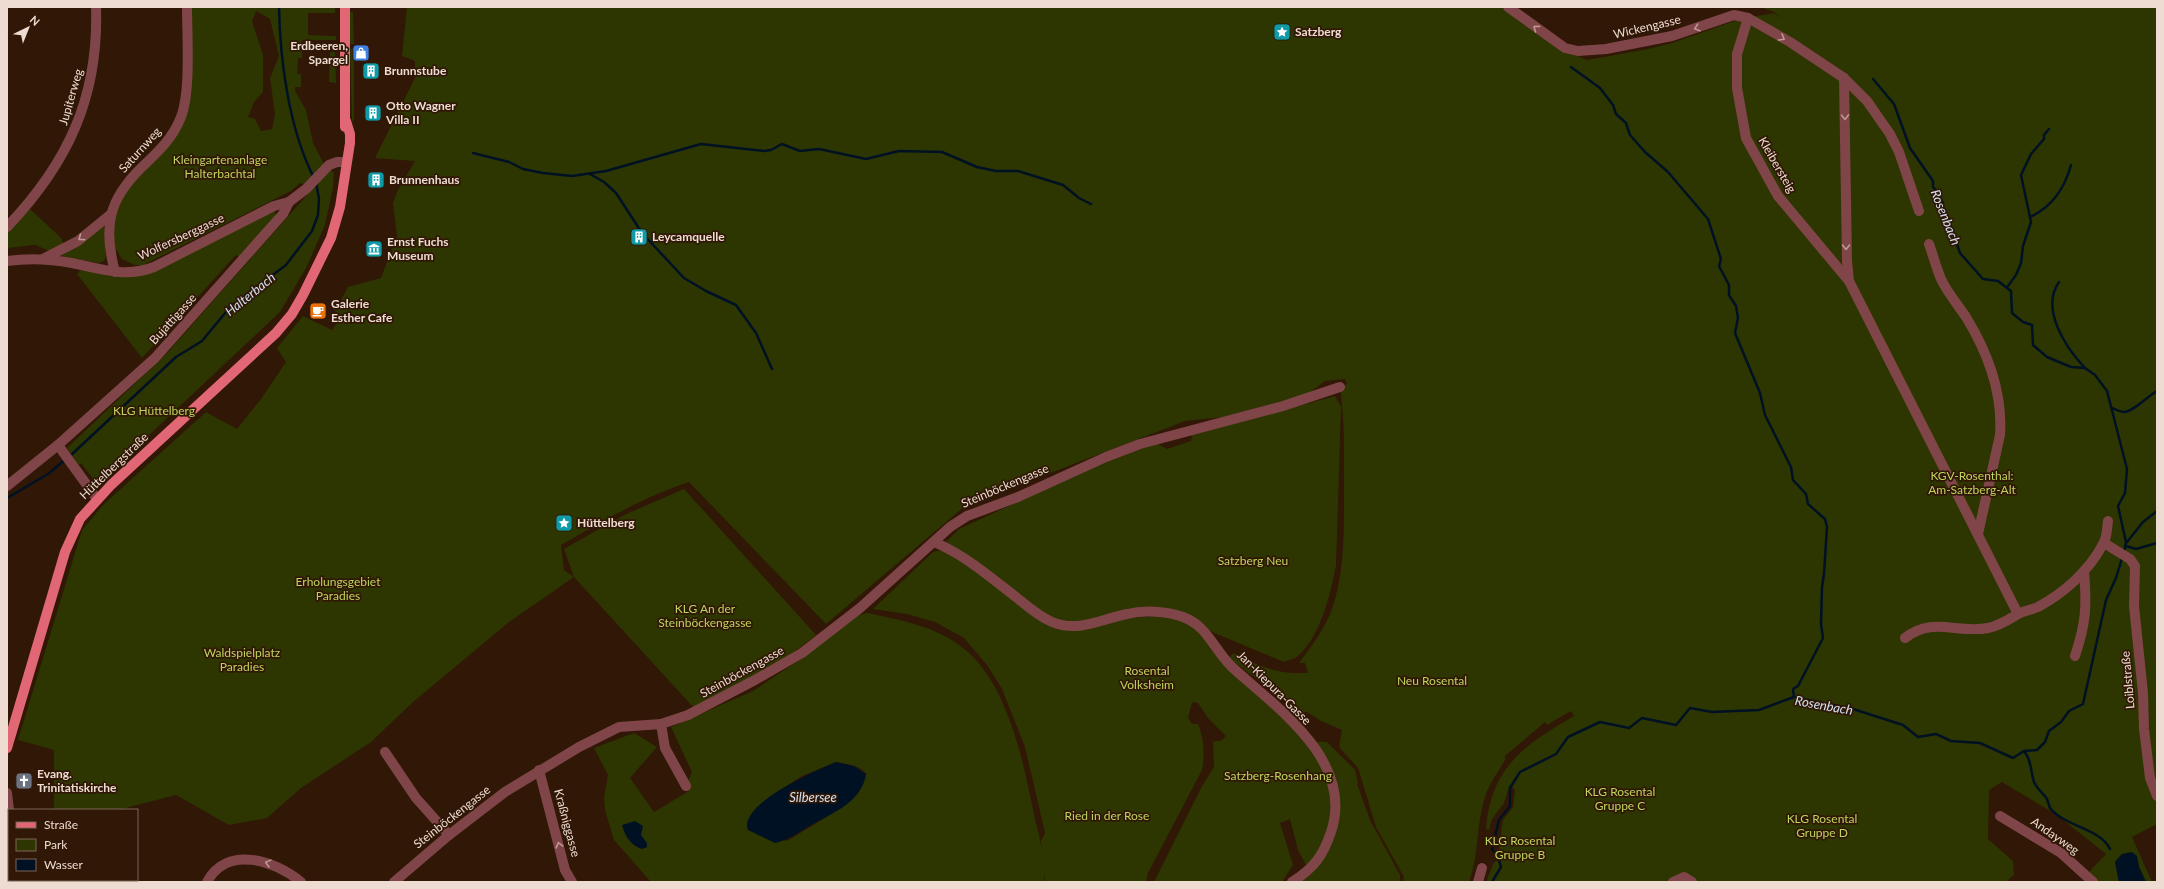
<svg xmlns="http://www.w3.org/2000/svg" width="2164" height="889" font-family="Lato,sans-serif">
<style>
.green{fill:#2d3600;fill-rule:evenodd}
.water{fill:#001124}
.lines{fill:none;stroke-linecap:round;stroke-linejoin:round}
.stream{stroke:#001124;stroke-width:2.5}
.minor{stroke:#804549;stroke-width:10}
.major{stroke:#e16774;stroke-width:10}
.oneway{stroke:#bc9894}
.labels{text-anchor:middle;stroke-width:3.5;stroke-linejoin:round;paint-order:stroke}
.street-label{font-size:12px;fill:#eedcd2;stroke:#301706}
.poi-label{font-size:12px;font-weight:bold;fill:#eedcd2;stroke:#301706;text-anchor:start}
.park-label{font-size:12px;fill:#bdd55c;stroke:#301706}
.water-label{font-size:13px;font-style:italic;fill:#d1e1f3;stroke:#301706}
</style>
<rect width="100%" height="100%" fill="#301706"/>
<g class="green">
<path d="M 192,7 L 335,7 L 335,13 L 308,13 L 308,35 L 336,36 L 336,40 L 302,40 L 302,58 L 298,58 L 297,74 L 301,74 L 301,87 L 295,87 L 295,91 L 306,110 L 313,143 L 328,172 L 331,170 L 334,173 L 333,188 L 325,225 L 306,268 L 280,312 L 97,484 L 81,463 L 79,465 L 67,448 L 167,353 L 307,195 L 305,183 L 303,184 L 300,183 L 291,191 L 143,265 L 135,265 L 122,259 L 114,246 L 112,233 L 116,214 L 126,192 L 137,177 L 161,155 L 191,80 ZM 256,11 L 270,19 L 279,56 L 270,78 L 275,114 L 272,129 L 261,131 L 255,119 L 248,117 L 254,102 L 263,92 L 263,55 L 252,21 Z"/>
<path d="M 407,7 L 1501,7 L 1555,46 L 1587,60 L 1648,49 L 1672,43 L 1740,19 L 1774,13 L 1784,20 L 1774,12 L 1760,7 L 2157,7 L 2157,824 L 2132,837 L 2152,882 L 2146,882 L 2139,867 L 2138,861 L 2122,854 L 2115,862 L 2119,882 L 2096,882 L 2087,874 L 2106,854 L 2057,815 L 2002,782 L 1989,790 L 1988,839 L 2013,861 L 2014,875 L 2006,882 L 1486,882 L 1494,862 L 1503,859 L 1499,847 L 1503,820 L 1513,807 L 1515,790 L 1510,784 L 1504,803 L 1492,819 L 1489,830 L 1486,829 C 1491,767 1524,745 1574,716 L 1571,711 L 1547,725 L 1545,722 L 1505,756 L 1505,760 C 1498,772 1489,784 1485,797 C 1476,825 1479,855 1469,882 L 1403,882 L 1404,877 L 1376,827 L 1358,768 L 1339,747 L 1342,730 L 1321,721 L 1307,712 L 1301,713 L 1229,658 L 1234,653 C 1261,667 1276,674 1308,673 L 1305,663 L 1299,663 C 1311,647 1323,631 1331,612 C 1345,574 1344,530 1344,491 C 1344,456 1345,422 1340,387 L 1347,384 L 1345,379 L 1325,381 L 1308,394 L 1223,417 L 1185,421 L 965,506 L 826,624 L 689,482 C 643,497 603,521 561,545 L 564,570 L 574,577 L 564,549 L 624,515 L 684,489 L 816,635 L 786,658 L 694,708 L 574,577 L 509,622 L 413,702 L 371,742 L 301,788 L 267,818 L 229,825 L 176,795 L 118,810 L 54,810 L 54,750 L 18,740 L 82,530 L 104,504 L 206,412 L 237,429 L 261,399 L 286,362 L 277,348 L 303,316 L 332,330 L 341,317 L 335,311 L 348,287 L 381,278 L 397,236 L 393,203 L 397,192 L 415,161 L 375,158 L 415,78 L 415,61 L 402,56 Z"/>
<polygon points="349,12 353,12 354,44 349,44"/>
<polygon points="350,49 354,49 354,120 352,122"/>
<polygon points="330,52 335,52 336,83 329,82"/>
<polygon points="29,208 61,238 64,245 50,251 35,245 7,248 7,230"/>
<polygon points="274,211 276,215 240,257 236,255 142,358 77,274 82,269 127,276"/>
<polygon points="104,226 106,254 105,260 99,263 61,256"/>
<path d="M 1335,396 L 1341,407 L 1336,565 C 1331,593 1320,637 1298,656 C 1295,659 1288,660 1284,662 L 1212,632 L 1180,611 L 1142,610 L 1123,619 C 1147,616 1165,615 1189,623 L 1305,741 L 1327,742 L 1355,770 L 1358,783 L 1357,784 L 1370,820 L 1400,875 L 1400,882 L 1300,882 L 1311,874 L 1298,850 L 1290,819 L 1280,823 L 1293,865 L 1282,882 L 1154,882 L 1202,786 L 1214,767 L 1213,742 L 1222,740 L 1226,736 L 1208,718 L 1198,703 L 1192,702 L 1188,718 L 1192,724 L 1198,724 C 1204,738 1205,755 1202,770 L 1148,873 L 1146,882 L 1045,882 L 1041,841 L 1045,833 L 1025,747 L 1002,689 L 987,665 L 964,638 L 935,622 L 907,614 L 873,609 L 933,552 L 942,550 L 949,544 L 946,542 L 959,529 L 1089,469 L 1144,448 L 1158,444 L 1167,449 L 1191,441 L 1192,435 Z"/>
<path d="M 868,613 C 904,621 940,627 968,652 C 1010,690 1024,766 1035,819 C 1040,839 1046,862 1044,882 L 651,882 L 614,840 L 605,810 L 604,797 L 608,775 L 594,748 L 634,733 L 657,747 L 630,778 L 654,812 L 689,791 L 686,786 L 692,772 L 671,727 L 753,691 L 807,655 L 858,615 ZM 836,762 C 846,764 860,765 866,774 L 865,779 L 825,818 L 787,841 L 748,830 L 747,822 L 768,798 L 802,776 Z"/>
</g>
<g class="water">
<path d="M 836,762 L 854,766 L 866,774 C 862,801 835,812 813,824 C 800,831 790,840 775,843 L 748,830 C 738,804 817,770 836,762 Z"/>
<path d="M 635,821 L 643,826 L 641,835 L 647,843 L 647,847 L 642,849 C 631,846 625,836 622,825 Z"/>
<polygon points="2132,852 2137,856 2139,867 2146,882 2119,882 2115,862 2122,854"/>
</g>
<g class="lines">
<g class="stream">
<path d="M 279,7 C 280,61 289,129 314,178"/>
<polyline points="1571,67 1600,88 1613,105 1616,114 1626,123 1630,135 1645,152 1668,172 1708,219 1721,259 1719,266 1729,285 1729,295 1736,306 1738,318 1735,333 1760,393 1765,415 1791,467 1793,480 1806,494 1808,504 1825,519 1827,527 1824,574 1822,587 1821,624 1823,638 1798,686 1793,689 1794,697"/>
<polyline points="1873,79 1894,104 1910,148 1933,181 1933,187 1939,194 1943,204 1941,209 1948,218 1960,253 1983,279 1998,281 2011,291 2012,313 2023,322 2032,325 2033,345 2047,357 2071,367 2085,368 2095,375 2107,391 2127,469 2125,493 2118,506 2126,542 2124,553"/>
<polyline points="473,153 509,162 523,169 543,173 572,176 606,171 701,144 764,151 771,150 782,144 800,151 819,149 866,159 899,151 942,152 977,167 996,171 1018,171 1063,185 1079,198 1091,204"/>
<polyline points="590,174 604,182 616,193 642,233 684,278 706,291 736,305 756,333 772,369"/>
<path d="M 2030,217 C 2052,207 2065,187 2071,165"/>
<path d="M 2059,282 C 2040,309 2066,348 2085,368"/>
<polyline points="2008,286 2016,275 2021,263 2023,246 2031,222 2021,175 2031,154 2044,139 2044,135 2049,129"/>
<path d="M 2112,408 C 2115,409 2121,412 2124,412 C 2133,412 2148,396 2157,391"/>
<polyline points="70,456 176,357 202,341 231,306 286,265 312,231 318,215 319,199 316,182"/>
<polyline points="7,498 48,474 66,459"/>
<polyline points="2127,542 2143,522 2157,511"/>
<polyline points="2126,546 2136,549 2157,543"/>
<path d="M 2024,751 C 2032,761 2030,770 2034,782 C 2037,789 2043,793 2047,799 C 2048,802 2049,805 2050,808 C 2065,827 2100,828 2110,849"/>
<polyline points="1492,882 1501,867 1498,857 1492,849 1499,820 1510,806 1510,788 1520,772 1556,754 1568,737 1600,722 1629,728 1642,718 1676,725 1690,708 1712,712 1759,710 1794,697 1853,709 1903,725 1918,737 1936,734 1951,741 1980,743 2013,758 2024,751 2037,750 2045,742 2049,731 2061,722 2069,711 2083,704 2106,600 2116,578 2122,558"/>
</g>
<g class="minor">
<polyline points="1508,7 1565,48 1578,51 1606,49 1672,36 1734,15 1748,18 1790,42 1844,78 1867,101 1890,134 1899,152 1919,211"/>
<polyline points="1748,18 1737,54 1737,88 1746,138 1778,196 1849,281"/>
<polyline points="1844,78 1847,261 1849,281 2018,614"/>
<path d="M 7,227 C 68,163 99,97 96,7"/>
<path d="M 1929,244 C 1933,255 1936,267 1941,279 C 1947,292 1958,305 1966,317 C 1988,353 2003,392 2000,435 L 1978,534"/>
<polyline points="43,259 78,241 111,214"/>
<path d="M 7,261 C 29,258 50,259 72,263 C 100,269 126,278 154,267 L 274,206 L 289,202"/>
<path d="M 115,272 C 103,227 108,200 142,167 C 158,152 173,138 181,117 C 191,91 187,36 187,7"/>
<polyline points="58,445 97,499"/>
<polyline points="7,486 58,445 155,358 283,214 289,202 306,189 329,165 337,162 346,162"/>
<path d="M 934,542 C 965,555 990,577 1016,597 C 1027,606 1038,616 1052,622 C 1079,633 1101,619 1127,614 C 1144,610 1166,611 1183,617 C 1208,626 1214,650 1232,667 C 1277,708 1355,761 1331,832 C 1323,856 1314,868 1292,882"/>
<polyline points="2104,543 2130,559 2135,566 2134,606 2143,693 2144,729 2150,778 2157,796"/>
<path d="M 1905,638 C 1932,616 1957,634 1988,628 C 1999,626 2008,620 2018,614 C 2024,611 2031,610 2038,607 C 2064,593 2089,571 2103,544 C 2107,538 2107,528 2108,521"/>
<path d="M 2075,656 C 2086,623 2087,606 2084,571"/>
<polyline points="661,724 665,748 686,786"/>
<polyline points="385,752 416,798 449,835"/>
<polyline points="539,770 565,870 572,882"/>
<polyline points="7,793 9,810"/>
<polyline points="2000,816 2061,853 2093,882"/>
<polyline points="25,880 26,882"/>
<path d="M 207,882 C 227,844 276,861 301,882"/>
<polyline points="394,882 449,835 505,792 579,747 619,727 661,724 688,715 755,680 802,653 860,608 950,527 967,516 1018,497 1106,457 1140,444 1283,406 1340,387"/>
<polyline points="1478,882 1482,868"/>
<polyline points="1673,882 1684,877 1692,882"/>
</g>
<g class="major">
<polyline points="345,127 345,7"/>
<polyline points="7,748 65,552 80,519 111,485 276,333 292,314 303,295 331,238 340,207 350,143 350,134 346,121"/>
</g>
</g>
<defs><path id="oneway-chevron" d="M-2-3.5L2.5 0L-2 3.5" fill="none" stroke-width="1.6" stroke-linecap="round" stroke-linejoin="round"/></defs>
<g class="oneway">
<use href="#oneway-chevron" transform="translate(1536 28) rotate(-144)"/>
<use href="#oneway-chevron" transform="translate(1697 28) rotate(161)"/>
<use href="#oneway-chevron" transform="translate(1782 38) rotate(30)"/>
<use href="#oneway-chevron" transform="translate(1845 117) rotate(89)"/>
<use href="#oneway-chevron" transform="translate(81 238) rotate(144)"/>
<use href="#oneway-chevron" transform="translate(1846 247) rotate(89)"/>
<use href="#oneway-chevron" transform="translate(559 845) rotate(-105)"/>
<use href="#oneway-chevron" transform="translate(268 863) rotate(-165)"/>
</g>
<defs>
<g id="sight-square" transform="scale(0.9)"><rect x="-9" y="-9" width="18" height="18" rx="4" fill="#0f9aa8" stroke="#301706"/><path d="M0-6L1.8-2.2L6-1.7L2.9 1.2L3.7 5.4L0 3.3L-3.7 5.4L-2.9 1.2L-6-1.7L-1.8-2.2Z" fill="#fff"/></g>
<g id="shop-square" transform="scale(0.9)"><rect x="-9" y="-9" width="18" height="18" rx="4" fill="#3f7fe0" stroke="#301706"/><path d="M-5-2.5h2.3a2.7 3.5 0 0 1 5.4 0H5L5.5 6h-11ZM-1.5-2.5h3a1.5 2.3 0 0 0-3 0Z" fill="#fff"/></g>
<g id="building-square" transform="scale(0.9)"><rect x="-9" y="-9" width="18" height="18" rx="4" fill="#0f9aa8" stroke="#301706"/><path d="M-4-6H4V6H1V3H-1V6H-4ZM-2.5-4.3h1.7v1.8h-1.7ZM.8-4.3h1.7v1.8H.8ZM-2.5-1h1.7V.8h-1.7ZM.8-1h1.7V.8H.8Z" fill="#fff"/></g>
<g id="museum-square" transform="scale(0.9)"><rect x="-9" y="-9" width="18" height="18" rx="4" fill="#0f9aa8" stroke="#301706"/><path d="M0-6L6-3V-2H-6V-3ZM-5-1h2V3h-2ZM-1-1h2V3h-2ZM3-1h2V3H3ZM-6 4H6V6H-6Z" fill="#fff"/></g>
<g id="cafe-square" transform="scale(0.9)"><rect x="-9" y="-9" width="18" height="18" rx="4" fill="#e8710a" stroke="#301706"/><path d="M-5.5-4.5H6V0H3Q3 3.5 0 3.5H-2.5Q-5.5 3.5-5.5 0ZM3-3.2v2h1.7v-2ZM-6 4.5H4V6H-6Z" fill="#fff"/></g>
<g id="church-square" transform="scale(0.9)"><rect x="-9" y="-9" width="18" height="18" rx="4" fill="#6b7280" stroke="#301706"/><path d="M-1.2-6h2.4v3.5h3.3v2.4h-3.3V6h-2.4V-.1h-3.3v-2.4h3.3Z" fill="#fff"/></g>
</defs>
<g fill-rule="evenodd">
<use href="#sight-square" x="1282" y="32"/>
<use href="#shop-square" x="361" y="53"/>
<use href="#building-square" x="371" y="71"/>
<use href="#building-square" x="373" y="113"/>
<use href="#building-square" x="376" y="180"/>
<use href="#building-square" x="639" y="237"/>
<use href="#museum-square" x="374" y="249"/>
<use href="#cafe-square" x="318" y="311"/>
<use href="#sight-square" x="564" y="523"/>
<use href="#church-square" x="24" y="781"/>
</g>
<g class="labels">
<g class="street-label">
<text transform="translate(1647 27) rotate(-13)" y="4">Wickengasse</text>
<text transform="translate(71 97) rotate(-74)" y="4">Jupiterweg</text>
<text transform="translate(140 150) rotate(-48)" y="4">Saturnweg</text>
<text transform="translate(1777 165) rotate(60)" y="4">Kleibersteig</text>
<text transform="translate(181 237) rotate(-25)" y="4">Wolfersberggasse</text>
<text transform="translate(173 319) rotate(-48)" y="4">Bujattigasse</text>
<text transform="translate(114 466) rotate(-44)" y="4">Hüttelbergstraße</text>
<text transform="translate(1005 486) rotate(-23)" y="4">Steinböckengasse</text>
<text transform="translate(742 672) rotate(-29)" y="4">Steinböckengasse</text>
<text transform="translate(2128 680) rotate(-95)" y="4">Loiblstraße</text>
<text transform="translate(1274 688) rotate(45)" y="4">Jan-Kiepura-Gasse</text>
<text transform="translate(452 817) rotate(-38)" y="4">Steinböckengasse</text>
<text transform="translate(567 823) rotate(75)" y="4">Kraßniggasse</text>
<text transform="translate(2055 836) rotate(35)" y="4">Andayweg</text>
</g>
<g class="poi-label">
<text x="1295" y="36">Satzberg</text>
<text x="348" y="50" text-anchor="end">Erdbeeren,<tspan x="348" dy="14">Spargel</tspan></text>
<text x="384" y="75">Brunnstube</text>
<text x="386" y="110">Otto Wagner<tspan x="386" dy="14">Villa II</tspan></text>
<text x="389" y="184">Brunnenhaus</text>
<text x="652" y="241">Leycamquelle</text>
<text x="387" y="246">Ernst Fuchs<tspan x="387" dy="14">Museum</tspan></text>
<text x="331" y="308">Galerie<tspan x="331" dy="14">Esther Cafe</tspan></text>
<text x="577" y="527">Hüttelberg</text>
<text x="37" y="778">Evang.<tspan x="37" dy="14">Trinitatiskirche</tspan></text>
</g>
<g class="park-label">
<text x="220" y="164">Kleingartenanlage<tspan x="220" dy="14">Halterbachtal</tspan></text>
<text x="154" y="415">KLG Hüttelberg</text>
<text x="1972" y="480">KGV-Rosenthal:<tspan x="1972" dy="14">Am-Satzberg-Alt</tspan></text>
<text x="1253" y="565">Satzberg Neu</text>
<text x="338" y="586">Erholungsgebiet<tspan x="338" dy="14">Paradies</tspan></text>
<text x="705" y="613">KLG An der<tspan x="705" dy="14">Steinböckengasse</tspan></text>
<text x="242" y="657">Waldspielplatz<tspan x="242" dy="14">Paradies</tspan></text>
<text x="1147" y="675">Rosental<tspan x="1147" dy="14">Volksheim</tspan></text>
<text x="1432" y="685">Neu Rosental</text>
<text x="1278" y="780">Satzberg-Rosenhang</text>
<text x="1620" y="796">KLG Rosental<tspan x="1620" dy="14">Gruppe C</tspan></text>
<text x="1107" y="820">Ried in der Rose</text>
<text x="1822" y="823">KLG Rosental<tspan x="1822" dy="14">Gruppe D</tspan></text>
<text x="1520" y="845">KLG Rosental<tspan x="1520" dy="14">Gruppe B</tspan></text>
</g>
<g class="water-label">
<text transform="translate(1946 217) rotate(68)" y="5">Rosenbach</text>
<text transform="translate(250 294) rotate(-39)" y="5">Halterbach</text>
<text transform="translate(1824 705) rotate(10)" y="5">Rosenbach</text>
<text x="813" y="802">Silbersee</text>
</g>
</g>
<rect width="2164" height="889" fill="none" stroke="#eedcd2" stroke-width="16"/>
<rect x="8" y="809" width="130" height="72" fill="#301706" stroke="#7c6658"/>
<rect x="16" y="822" width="20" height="6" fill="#e16774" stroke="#7c6658"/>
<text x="44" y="829" font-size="12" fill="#eedcd2">Straße</text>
<rect x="16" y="839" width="20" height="12" fill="#2d3600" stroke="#7c6658"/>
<text x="44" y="849" font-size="12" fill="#eedcd2">Park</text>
<rect x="16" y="859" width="20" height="12" fill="#001124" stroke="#7c6658"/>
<text x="44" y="869" font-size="12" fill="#eedcd2">Wasser</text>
<g transform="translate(28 28) rotate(43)" stroke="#301706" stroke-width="3" paint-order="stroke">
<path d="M0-3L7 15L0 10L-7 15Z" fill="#eedcd2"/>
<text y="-6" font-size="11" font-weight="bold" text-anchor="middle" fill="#eedcd2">N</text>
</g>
</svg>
